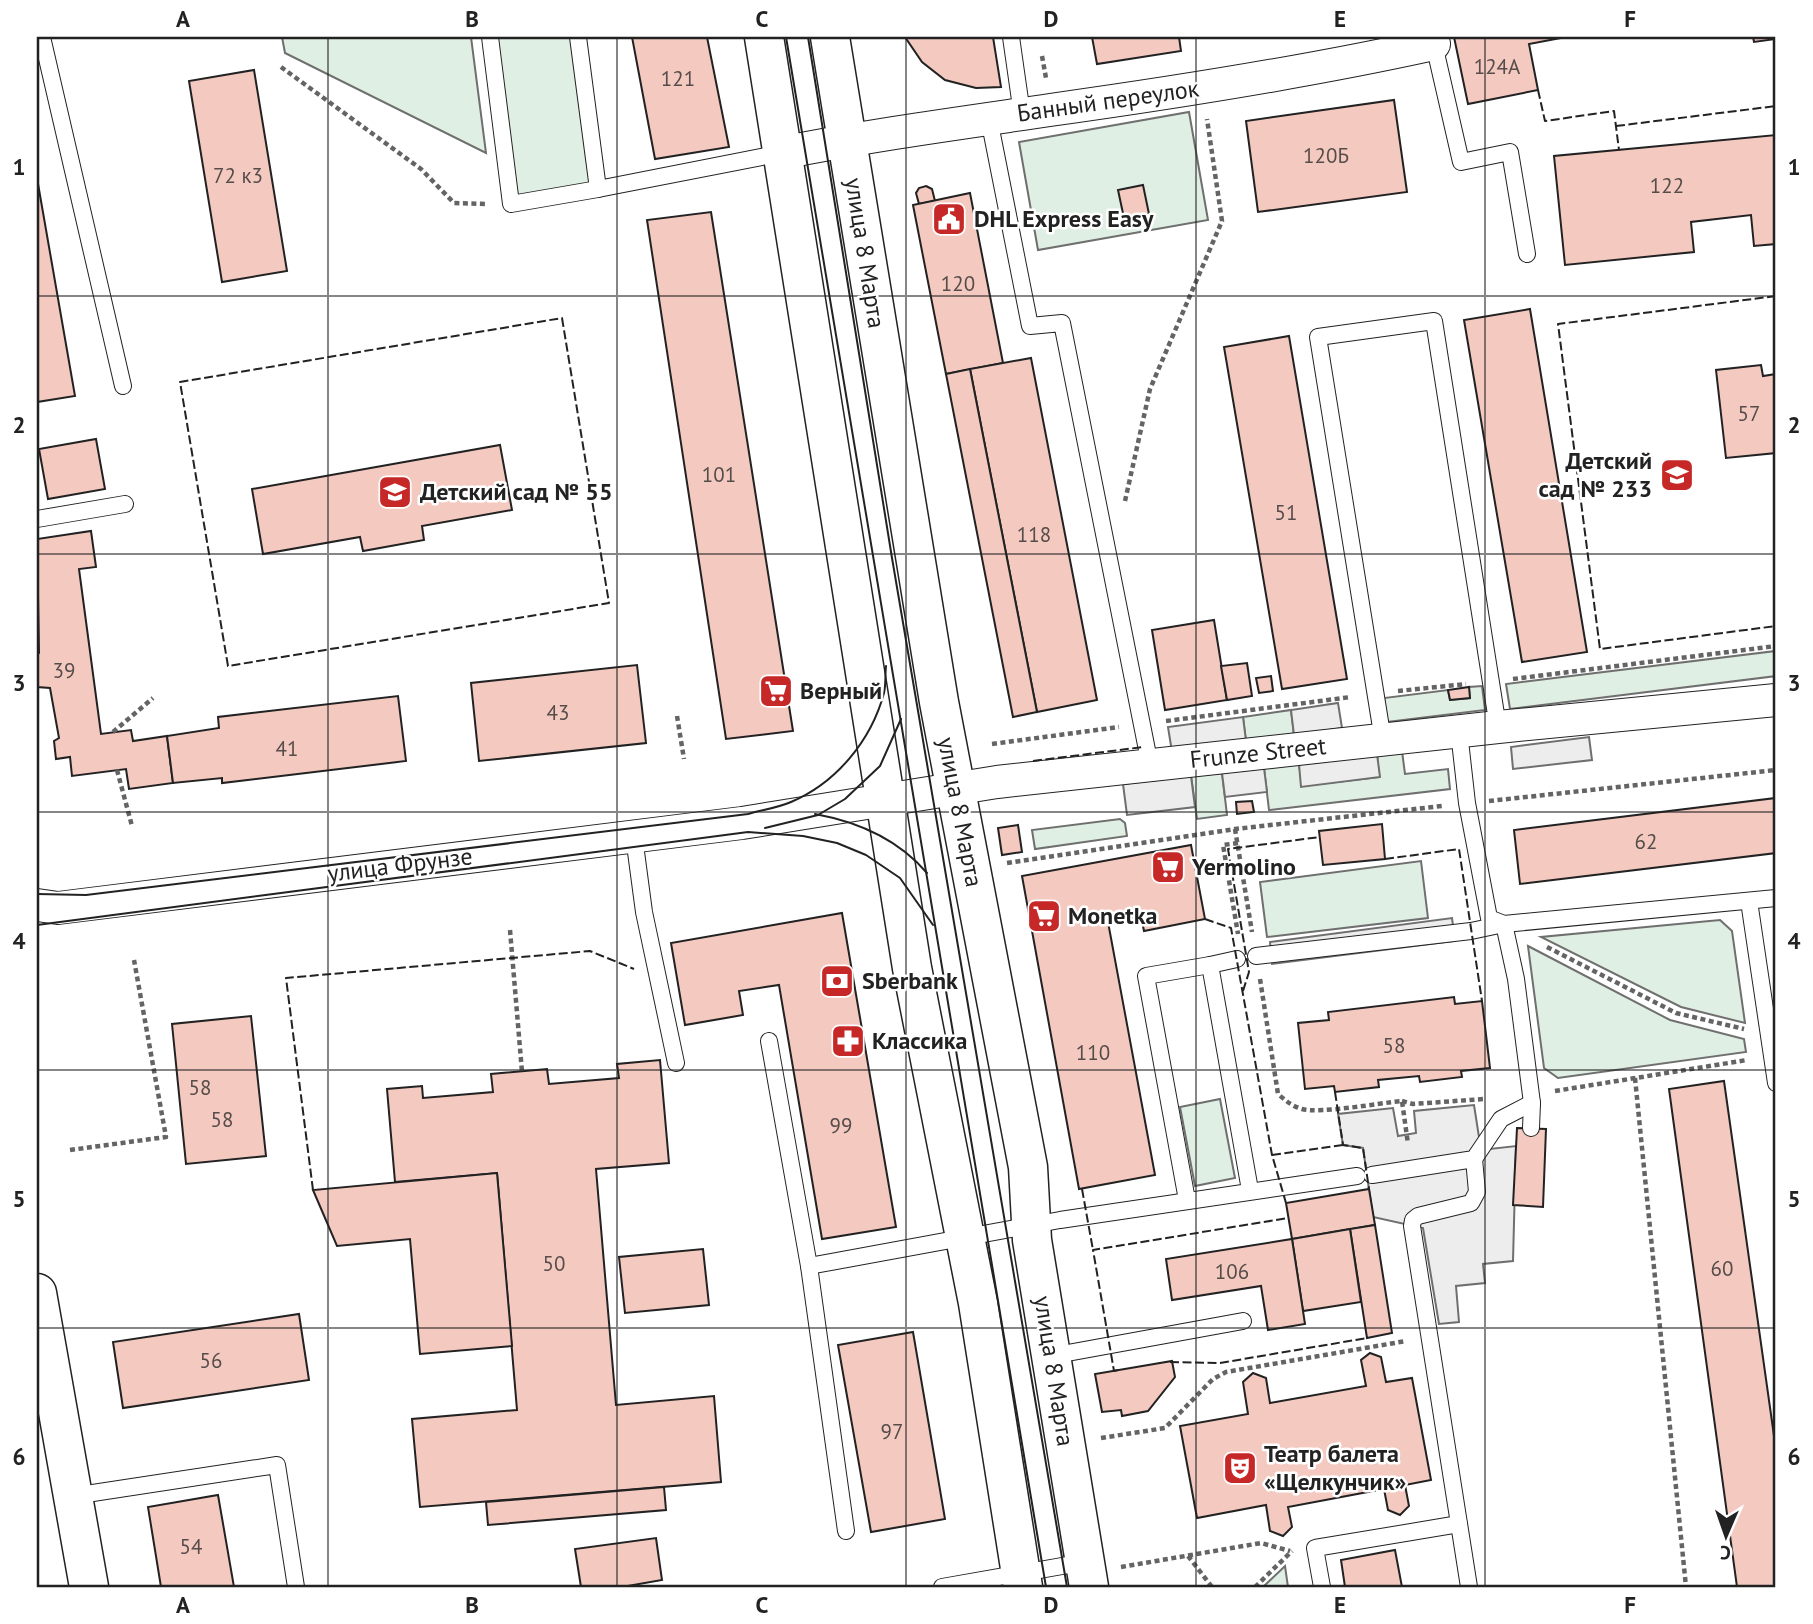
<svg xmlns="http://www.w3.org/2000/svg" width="1813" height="1624" font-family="'PT Sans',sans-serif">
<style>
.green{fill:#e0efe3;stroke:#6f6f6f;stroke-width:2}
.parking{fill:#ededed;stroke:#6f6f6f;stroke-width:2}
.building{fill:#f3c9c0;stroke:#222;stroke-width:2}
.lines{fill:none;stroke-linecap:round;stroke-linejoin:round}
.lane-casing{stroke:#222;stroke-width:18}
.street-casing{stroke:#222;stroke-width:34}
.secondary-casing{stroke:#222;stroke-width:41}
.path{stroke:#646464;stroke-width:4.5;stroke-dasharray:5 3.5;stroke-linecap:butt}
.lane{stroke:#fff;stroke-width:16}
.street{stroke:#fff;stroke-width:32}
.secondary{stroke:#fff;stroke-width:38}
.tram{stroke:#222;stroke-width:2}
.fence{stroke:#222;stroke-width:2;stroke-dasharray:9 3.5;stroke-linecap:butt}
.grid{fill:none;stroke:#222;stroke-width:2;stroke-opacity:0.55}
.labels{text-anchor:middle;stroke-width:5;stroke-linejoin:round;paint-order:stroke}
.number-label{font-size:21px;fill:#564c4a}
.street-label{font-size:24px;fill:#222;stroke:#fff}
.poi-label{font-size:24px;font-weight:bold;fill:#222;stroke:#fff;text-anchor:start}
.neatline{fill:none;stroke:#222;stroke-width:2.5}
.grid-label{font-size:23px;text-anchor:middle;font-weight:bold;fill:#222}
</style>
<rect width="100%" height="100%" fill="#fff"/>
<g class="green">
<polygon points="282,37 471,37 486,153 285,53"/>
<polygon points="493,37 572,37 592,185 514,198"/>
<polygon points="1189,112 1208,220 1038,250 1019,142"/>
<polygon points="1776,651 1776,676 1510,709 1506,684"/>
<polygon points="1482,686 1485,710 1387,722 1384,698 1448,690 1450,700 1470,698 1469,687"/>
<polygon points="1291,710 1294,735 1246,741 1243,717"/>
<polygon points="1402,751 1405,774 1448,769 1450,789 1269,810 1264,768 1299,764 1302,786 1379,777 1377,754"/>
<polygon points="1222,773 1227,815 1197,819 1191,776"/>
<polygon points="1120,819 1125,823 1127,836 1035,849 1032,830"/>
<polygon points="1421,861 1428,918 1267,937 1260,882"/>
<polygon points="1720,920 1732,931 1745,1023 1681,1007 1541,937"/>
<polygon points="1528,946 1670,1020 1744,1039 1746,1052 1558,1078 1544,1068"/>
<polygon points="1220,1099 1235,1178 1195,1186 1180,1107"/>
<polygon points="1285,1566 1288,1587 1263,1587"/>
</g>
<g class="parking">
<polygon points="1338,703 1342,728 1294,735 1291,710"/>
<polygon points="1243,717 1246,741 1172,752 1168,727"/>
<polygon points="1589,737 1592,760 1513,769 1511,747"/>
<polygon points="1377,754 1380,777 1301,787 1299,764"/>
<polygon points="1264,768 1267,792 1225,797 1222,773"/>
<polygon points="1191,776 1195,807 1127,815 1123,784"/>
<polygon points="1452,918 1455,941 1272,964 1270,942"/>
<polygon points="1474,1105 1481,1150 1516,1146 1513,1261 1483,1264 1485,1283 1456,1286 1459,1322 1439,1324 1423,1228 1373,1217 1363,1148 1343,1145 1338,1114 1393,1108 1398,1136 1416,1133 1414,1111"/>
</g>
<g class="building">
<polygon points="632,37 707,37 729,147 655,159"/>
<polygon points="905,37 993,37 1001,87 976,88 945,80 922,62"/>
<polygon points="1092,37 1179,37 1181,51 1097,64"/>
<polygon points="1454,37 1566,37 1529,44 1538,90 1468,104"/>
<polygon points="1753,37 1776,37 1776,39 1754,42"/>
<polygon points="254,70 287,271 222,282 189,81"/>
<polygon points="1394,100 1407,192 1258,212 1246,121"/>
<polygon points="1776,135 1776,244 1754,246 1751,215 1691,222 1694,252 1565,265 1554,156"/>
<polygon points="37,178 75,396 37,402"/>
<polygon points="1143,185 1149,214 1124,218 1118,190"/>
<polygon points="926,186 932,189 935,201 919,204 916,193 919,188"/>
<polygon points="970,193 1003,363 946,374 913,205"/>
<polygon points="711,212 793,731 726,739 647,220"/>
<polygon points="1530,309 1587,652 1522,662 1464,320"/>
<polygon points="1289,336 1347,679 1282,689 1224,347"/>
<polygon points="1031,358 1097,700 1037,712 970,369"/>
<polygon points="1761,365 1763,376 1776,374 1776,453 1726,458 1716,370"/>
<polygon points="970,369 1037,712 1013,717 946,374"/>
<polygon points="96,439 105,489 48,499 39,449"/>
<polygon points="500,445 512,510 422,526 424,540 363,551 360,537 263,554 252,489"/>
<polygon points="91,531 96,567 79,569 101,734 131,730 133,741 167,736 173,783 129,789 126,769 72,776 70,757 56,759 54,741 59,738 50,688 37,687 37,654 39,653 37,539"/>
<polygon points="1214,620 1227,700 1165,710 1152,630"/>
<polygon points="1247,663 1252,696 1227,700 1221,666"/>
<polygon points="637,665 646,743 479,761 471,683"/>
<polygon points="1271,676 1273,691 1259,693 1256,678"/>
<polygon points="1469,687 1470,698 1450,700 1448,690"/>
<polygon points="398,696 406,761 222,783 222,778 173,783 167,736 219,728 218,717"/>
<polygon points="1776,798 1776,853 1520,884 1514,830"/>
<polygon points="1252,801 1254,812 1237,814 1236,802"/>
<polygon points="1382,824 1385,859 1323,865 1319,831"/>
<polygon points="1018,825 1022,852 1002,855 998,828"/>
<polygon points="1191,845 1205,919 1144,931 1141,916 1108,922 1155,1175 1079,1189 1022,876"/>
<polygon points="842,913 896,1227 822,1239 779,985 739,991 743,1015 685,1025 671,943"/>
<polygon points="1454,997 1455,1004 1482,1001 1490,1068 1461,1071 1462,1077 1420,1082 1419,1076 1378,1080 1379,1087 1335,1092 1334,1086 1305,1089 1298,1023 1329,1020 1328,1012"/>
<polygon points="251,1016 266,1156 186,1164 172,1024"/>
<polygon points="660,1060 669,1163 596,1169 616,1405 714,1396 721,1482 420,1507 412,1419 517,1410 497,1173 395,1182 387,1089 422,1086 423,1098 493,1092 491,1074 547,1069 549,1084 619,1078 617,1064"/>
<polygon points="1724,1081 1776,1450 1776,1587 1737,1587 1669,1089"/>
<polygon points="1517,1128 1546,1129 1543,1207 1513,1205"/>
<polygon points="497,1173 512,1346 420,1354 410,1239 337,1246 313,1190"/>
<polygon points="1369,1189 1375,1225 1292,1239 1286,1203"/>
<polygon points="1375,1225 1392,1333 1367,1338 1350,1229"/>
<polygon points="1350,1229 1361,1302 1303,1311 1292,1239"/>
<polygon points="1292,1239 1305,1324 1268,1330 1261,1286 1172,1300 1166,1259"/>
<polygon points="703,1249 709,1305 625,1313 619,1257"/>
<polygon points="299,1314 309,1380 123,1408 113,1342"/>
<polygon points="913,1332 945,1519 871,1532 838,1345"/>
<polygon points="1370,1353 1381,1357 1386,1382 1412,1378 1431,1480 1405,1485 1409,1506 1400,1515 1388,1510 1384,1489 1288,1507 1292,1527 1283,1536 1270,1531 1266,1505 1197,1518 1180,1426 1248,1414 1243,1382 1253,1373 1266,1378 1270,1403 1366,1386 1361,1360"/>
<polygon points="1172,1361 1175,1377 1148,1411 1122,1416 1121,1410 1102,1412 1095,1374"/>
<polygon points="664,1487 666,1510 488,1525 486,1502"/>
<polygon points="218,1495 234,1587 161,1587 148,1507"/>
<polygon points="656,1538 662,1580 622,1587 581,1587 575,1549"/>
<polygon points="1395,1550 1402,1587 1345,1587 1341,1560"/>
</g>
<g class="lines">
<g class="lane-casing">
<g id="lane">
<polyline points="42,37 123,386"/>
<polyline points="490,37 511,204 598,189"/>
<polyline points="578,37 598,189 782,153"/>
<polyline points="1011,37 1022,114"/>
<polyline points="1433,40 1461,162 1510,152 1527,254"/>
<polyline points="989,119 1030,326 1062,323 1150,765"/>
<polyline points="37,519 125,504"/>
<polyline points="1383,740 1318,337 1434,321 1498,727"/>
<polyline points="634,837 644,912 676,1063"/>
<polyline points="1749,901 1776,1083"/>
<polyline points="1256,956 1471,931 1504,924 1776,898"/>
<polyline points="1237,959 1210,965 1250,1190"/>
<polyline points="769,1041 809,1266"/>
<polyline points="1531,1128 1532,1103"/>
<polyline points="1372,1175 1474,1159 1501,1119 1532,1103 1516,979 1504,924 1489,918 1467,803 1459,732"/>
<polyline points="1187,1200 1146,976 1210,965"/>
<polyline points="1051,1356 1243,1321"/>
<polyline points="73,1496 277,1465 296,1587"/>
<polyline points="846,1531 809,1266 1060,1220 1357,1176"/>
<polyline points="942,1587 1085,1562"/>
<polyline points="1322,1587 1315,1548 1459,1524"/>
<polyline points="1469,1587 1412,1226 1413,1220 1418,1216 1471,1203 1477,1192 1474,1159"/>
</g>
</g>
<g class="street-casing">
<g id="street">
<path d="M 782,153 C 871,135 961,123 1050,110 C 1179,92 1307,72 1434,44"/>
<polyline points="37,905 58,908 742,823 997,782 1498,727 1776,700"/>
</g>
</g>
<g class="secondary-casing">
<g id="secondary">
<polyline points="764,37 912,968 978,1303 1023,1587"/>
<polyline points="830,37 939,702 1028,1167 1032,1240 1089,1587"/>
<polyline points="37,1293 89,1587"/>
</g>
</g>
<g class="path">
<polyline points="1042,56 1046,78"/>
<polyline points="281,67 421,169 454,203 488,204"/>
<polyline points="1125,501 1150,389 1222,221 1207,119"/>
<polyline points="1513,679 1776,646"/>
<polyline points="1398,691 1466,684"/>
<polyline points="677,716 684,759"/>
<polyline points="1166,721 1351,697"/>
<polyline points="113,732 153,698"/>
<polyline points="992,744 1119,727"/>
<polyline points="117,770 132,826"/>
<polyline points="1489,801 1776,770"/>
<polyline points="1235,829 1252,932"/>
<polyline points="1238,843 1223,845 1238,934"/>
<polyline points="1007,863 1235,829 1442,806"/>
<polyline points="510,930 522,1072"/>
<polyline points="1547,947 1676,1013 1744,1029"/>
<path d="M 1260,979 L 1278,1094 C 1286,1101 1292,1106 1302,1109 C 1319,1114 1380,1103 1402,1101 L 1408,1144"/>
<polyline points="1635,1078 1686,1587"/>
<polyline points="1555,1091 1747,1060"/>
<polyline points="1402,1101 1413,1104 1484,1099"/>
<polyline points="70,1150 166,1137 134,960"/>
<polyline points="1101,1438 1165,1428 1213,1379 1226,1372 1406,1341"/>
<polyline points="1188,1556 1212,1587"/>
<polyline points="1121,1567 1261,1543 1290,1551"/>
<polyline points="1255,1587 1292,1551"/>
</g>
<use href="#lane" class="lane"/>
<use href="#street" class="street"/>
<use href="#secondary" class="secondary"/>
<g class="tram">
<polyline points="786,37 1046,1587"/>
<polyline points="808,37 892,558 1067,1587"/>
<path d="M 815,814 C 859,822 898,839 927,873"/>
<polyline points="765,828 818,815 845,799 880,766 901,719"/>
<path d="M 37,894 L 86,895 L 748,814 C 762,810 777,808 791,802 C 836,783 871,741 884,693 C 886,685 885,675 886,666"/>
<polyline points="37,925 748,832 803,836 837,843 866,855 900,878 933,925"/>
</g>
<g class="fence">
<polyline points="1179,38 1188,37"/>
<polyline points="1538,90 1545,121 1614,111 1619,150"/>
<polyline points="1616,126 1776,106"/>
<polyline points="1776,296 1558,324 1600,649 1776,626"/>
<polygon points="562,318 609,603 228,666 180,382"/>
<polyline points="1033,761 1143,747"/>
<polyline points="1385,859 1459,849 1482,1001"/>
<polyline points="1205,919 1231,928 1272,1155 1286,1203"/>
<polyline points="1243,991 1249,972 1228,849 1320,837"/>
<polyline points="1335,1092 1343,1145 1363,1148 1369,1189"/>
<polyline points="1272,1155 1343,1145"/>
<polyline points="1082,1189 1093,1250"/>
<polyline points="313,1190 286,978 590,951 634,969"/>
<polyline points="1170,1362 1220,1363 1367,1338"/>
<polyline points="1118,1370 1114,1371 1093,1250 1288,1218"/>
</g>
</g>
<path class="grid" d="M 328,37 L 328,1587M 617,37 L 617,1587M 906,37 L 906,1587M 1196,37 L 1196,1587M 1485,37 L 1485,1587M 37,296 L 1776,296M 37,554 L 1776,554M 37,812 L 1776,812M 37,1070 L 1776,1070M 37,1328 L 1776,1328"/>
<defs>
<g id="civic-square" transform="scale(1.75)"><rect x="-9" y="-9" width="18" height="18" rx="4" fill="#c62828" stroke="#fff"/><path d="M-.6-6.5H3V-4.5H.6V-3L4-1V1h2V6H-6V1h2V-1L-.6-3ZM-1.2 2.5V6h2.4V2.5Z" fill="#fff"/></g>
<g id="school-square" transform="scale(1.75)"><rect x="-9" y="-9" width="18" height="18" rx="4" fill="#c62828" stroke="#fff"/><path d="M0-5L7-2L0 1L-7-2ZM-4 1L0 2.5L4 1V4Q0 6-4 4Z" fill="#fff"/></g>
<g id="supermarket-square" transform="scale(1.75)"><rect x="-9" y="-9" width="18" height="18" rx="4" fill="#c62828" stroke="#fff"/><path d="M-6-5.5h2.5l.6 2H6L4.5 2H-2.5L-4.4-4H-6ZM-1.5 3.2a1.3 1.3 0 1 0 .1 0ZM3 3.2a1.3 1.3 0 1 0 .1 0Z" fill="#fff"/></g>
<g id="bank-square" transform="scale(1.75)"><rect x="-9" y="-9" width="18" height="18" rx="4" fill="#c62828" stroke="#fff"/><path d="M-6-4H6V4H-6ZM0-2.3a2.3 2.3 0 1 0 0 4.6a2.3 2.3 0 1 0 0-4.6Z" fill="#fff"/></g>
<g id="pharmacy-square" transform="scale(1.75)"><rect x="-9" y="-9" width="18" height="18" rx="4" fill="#c62828" stroke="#fff"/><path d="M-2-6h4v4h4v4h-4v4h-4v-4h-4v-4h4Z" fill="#fff"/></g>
<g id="theatre-square" transform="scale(1.75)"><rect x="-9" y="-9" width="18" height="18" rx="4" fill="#c62828" stroke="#fff"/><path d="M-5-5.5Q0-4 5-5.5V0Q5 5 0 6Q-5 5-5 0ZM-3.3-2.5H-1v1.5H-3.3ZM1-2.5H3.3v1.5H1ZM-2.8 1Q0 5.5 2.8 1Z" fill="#fff"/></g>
</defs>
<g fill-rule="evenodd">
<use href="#civic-square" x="949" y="219"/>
<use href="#school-square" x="1677" y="475"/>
<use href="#school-square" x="395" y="492"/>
<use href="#supermarket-square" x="776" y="691"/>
<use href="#supermarket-square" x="1168" y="867"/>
<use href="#supermarket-square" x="1044" y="916"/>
<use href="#bank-square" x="837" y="981"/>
<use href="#pharmacy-square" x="848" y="1041"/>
<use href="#theatre-square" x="1240" y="1468"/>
</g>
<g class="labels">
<g class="number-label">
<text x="1497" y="74">124А</text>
<text x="678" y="86">121</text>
<text x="1326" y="163">120Б</text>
<text x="238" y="183">72 к3</text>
<text x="1667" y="193">122</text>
<text x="958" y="291">120</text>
<text x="1749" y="421">57</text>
<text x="719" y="482">101</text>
<text x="1286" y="520">51</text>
<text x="1034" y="542">118</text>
<text x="64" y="678">39</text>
<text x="558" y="720">43</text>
<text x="287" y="756">41</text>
<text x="1646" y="849">62</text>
<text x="1394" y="1053">58</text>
<text x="1093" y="1060">110</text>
<text x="200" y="1095">58</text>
<text x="222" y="1127">58</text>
<text x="841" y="1133">99</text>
<text x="554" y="1271">50</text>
<text x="1722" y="1276">60</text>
<text x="1232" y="1279">106</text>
<text x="211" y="1368">56</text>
<text x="892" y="1439">97</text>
<text x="191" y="1554">54</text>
</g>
<g class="street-label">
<text transform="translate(1108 101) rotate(-8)" y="8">Банный переулок</text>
<text transform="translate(865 253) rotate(81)" y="8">улица 8 Марта</text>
<text transform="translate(1258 753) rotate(-6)" y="8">Frunze Street</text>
<text transform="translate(960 812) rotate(79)" y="8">улица 8 Марта</text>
<text transform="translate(400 865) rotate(-7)" y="8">улица Фрунзе</text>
<text transform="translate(1054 1371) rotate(81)" y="8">улица 8 Марта</text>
</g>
<g class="poi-label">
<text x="974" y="227">DHL Express Easy</text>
<text x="1652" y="469" text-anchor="end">Детский<tspan x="1652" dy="28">сад № 233</tspan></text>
<text x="420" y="500">Детский сад № 55</text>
<text x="800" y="699">Верный</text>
<text x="1192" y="875">Yermolino</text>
<text x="1068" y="924">Monetka</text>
<text x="862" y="989">Sberbank</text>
<text x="872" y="1049">Классика</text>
<text x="1264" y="1462">Театр балета<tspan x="1264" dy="28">«Щелкунчик»</tspan></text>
</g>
</g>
<rect width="1813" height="1624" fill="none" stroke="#ffffff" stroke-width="77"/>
<g transform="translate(1726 1536) rotate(182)" stroke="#ffffff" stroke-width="5" paint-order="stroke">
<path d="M0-5L12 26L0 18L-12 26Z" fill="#222222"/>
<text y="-10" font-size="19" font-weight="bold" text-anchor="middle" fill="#222222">С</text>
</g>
<rect x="38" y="38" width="1736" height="1548" class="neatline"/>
<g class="grid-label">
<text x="183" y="27">A</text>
<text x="472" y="27">B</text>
<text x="762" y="27">C</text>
<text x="1051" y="27">D</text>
<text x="1340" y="27">E</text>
<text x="1630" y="27">F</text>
<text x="19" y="175">1</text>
<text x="1794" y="175">1</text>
<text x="19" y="433">2</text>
<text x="1794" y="433">2</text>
<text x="19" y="691">3</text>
<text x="1794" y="691">3</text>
<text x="19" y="949">4</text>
<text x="1794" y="949">4</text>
<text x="19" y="1207">5</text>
<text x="1794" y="1207">5</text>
<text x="19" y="1465">6</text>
<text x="1794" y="1465">6</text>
<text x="183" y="1613">A</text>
<text x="472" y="1613">B</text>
<text x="762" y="1613">C</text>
<text x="1051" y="1613">D</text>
<text x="1340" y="1613">E</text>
<text x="1630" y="1613">F</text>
</g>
</svg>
